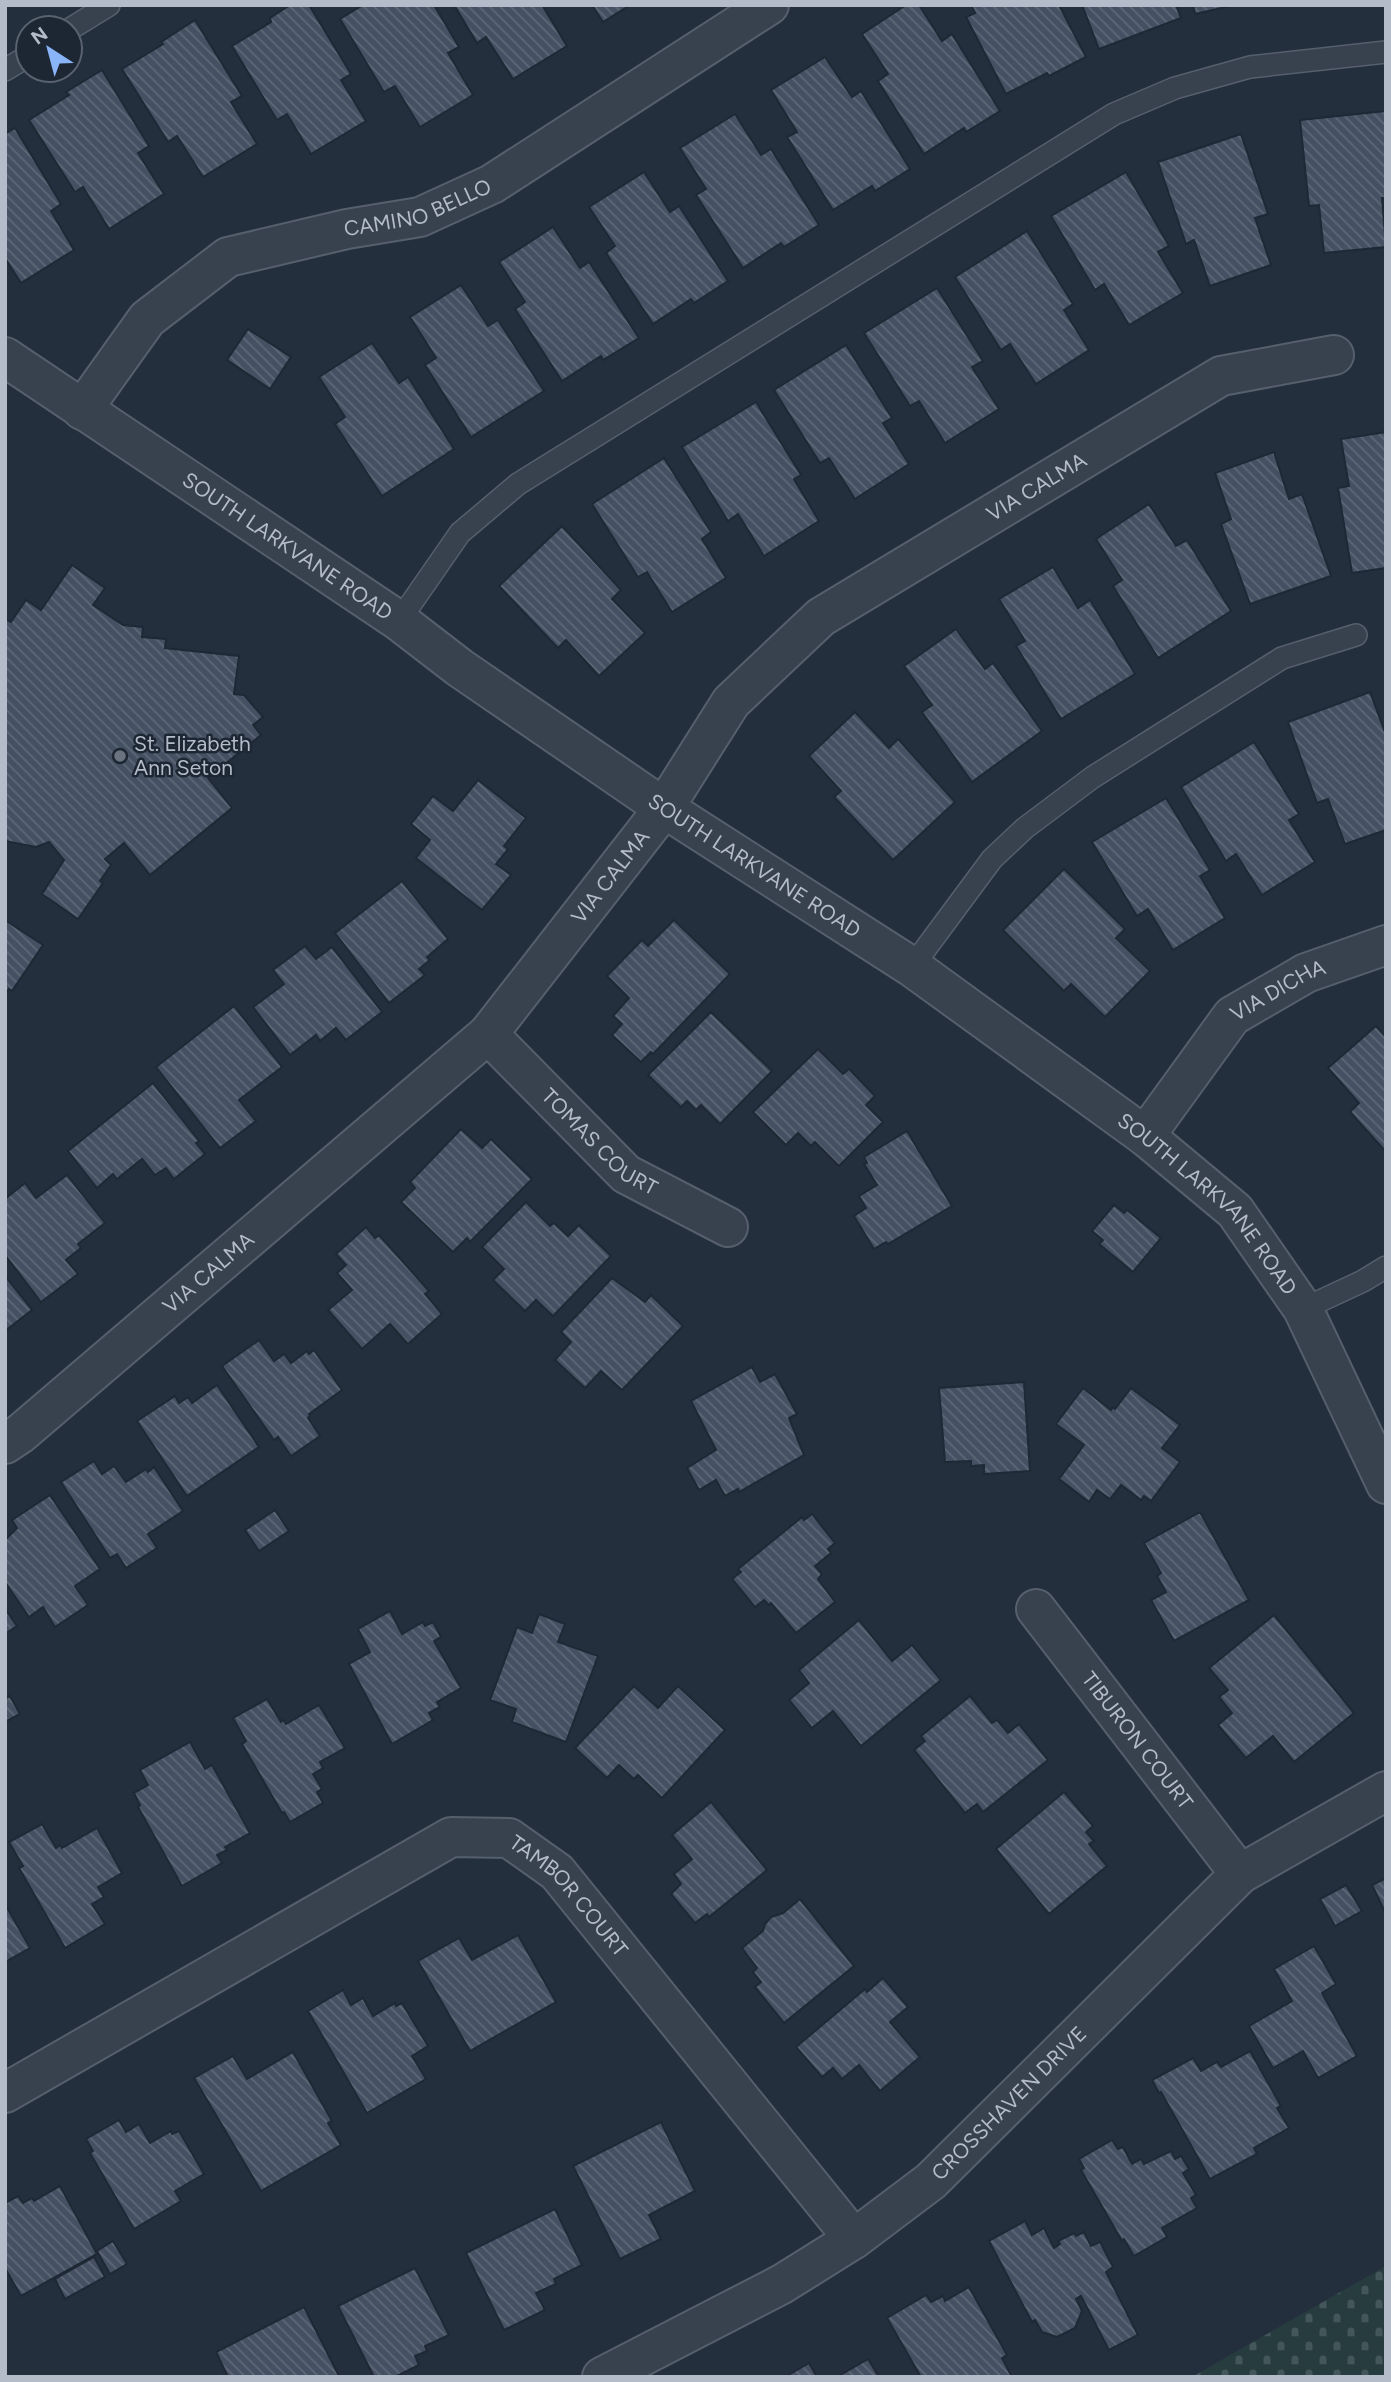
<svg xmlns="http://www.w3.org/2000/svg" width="1391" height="2382" font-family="Figtree,sans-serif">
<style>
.cemetery{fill:url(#cemetery-stones)}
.building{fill:url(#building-back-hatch);stroke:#1f2835;stroke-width:2}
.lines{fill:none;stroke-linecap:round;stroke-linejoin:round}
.lane-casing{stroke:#565f6c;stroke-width:24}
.street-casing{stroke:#565f6c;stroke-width:42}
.lane{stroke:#38414e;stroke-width:21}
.street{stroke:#38414e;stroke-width:38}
.worship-dot{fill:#6b7280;stroke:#1d2633;stroke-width:2.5}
.labels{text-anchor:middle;stroke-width:5;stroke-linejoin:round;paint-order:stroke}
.street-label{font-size:21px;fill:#b4bcc9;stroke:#1d2633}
.poi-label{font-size:21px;fill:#b4bcc9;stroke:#1d2633;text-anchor:start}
</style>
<defs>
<pattern id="cemetery-stones" width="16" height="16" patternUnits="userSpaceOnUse" patternTransform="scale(1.75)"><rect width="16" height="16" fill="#263c3f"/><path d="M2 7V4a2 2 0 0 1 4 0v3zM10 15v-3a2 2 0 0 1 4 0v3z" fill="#435659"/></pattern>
<pattern id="building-back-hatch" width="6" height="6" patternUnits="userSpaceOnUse" patternTransform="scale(1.75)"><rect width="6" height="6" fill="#455162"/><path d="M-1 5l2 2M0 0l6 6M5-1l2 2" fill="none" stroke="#5d6877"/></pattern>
</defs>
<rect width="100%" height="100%" fill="#242f3e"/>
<polygon class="cemetery" points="1386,2266 1386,2377 1192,2377"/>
<g class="building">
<polygon points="290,5 309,5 351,74 341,80 366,121 311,154 287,114 277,120 232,46 271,22 270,18"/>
<polygon points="363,5 434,5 459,47 448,53 473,95 420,127 395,86 384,92 340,19"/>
<polygon points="454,5 542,5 567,46 513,79 486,37 477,43"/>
<polygon points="592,5 630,5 603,22"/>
<polygon points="906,5 919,5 942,41 952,34 1000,111 966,132 964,128 924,154 878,81 888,74 862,34"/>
<polygon points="971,5 1059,5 1086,57 1049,76 1047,73 1006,94 966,17 975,13"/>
<polygon points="1082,5 1176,5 1181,18 1099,49"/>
<polygon points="1193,5 1235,5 1195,14"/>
<polygon points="195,20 242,96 231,102 257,144 203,177 177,136 168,142 122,69 163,44 161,42"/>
<polygon points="825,57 852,97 861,91 910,169 875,191 872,186 833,210 787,137 797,132 771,90"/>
<polygon points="102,70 149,146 138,153 164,194 109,229 83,187 75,192 29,120 69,95 66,92"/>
<polygon points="1386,111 1386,198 1382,198 1386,247 1324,253 1319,205 1309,206 1300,120"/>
<polygon points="735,114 761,155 771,149 819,225 784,247 781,243 743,268 696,195 706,189 680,148"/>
<polygon points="15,128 61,204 51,211 74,250 21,283 5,258 5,134"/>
<polygon points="1241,134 1268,214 1255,218 1271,265 1210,286 1194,240 1186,244 1158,162"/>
<polygon points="644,172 670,212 679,206 728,281 694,303 691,299 653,324 606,253 615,246 589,207"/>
<polygon points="1126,172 1169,246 1158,252 1183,293 1129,325 1104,284 1095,290 1051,216"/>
<polygon points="553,227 580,268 589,262 639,338 603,360 601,356 562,381 515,309 525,302 499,262"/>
<polygon points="1027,231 1073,304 1064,310 1089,350 1036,384 1010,344 1001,350 955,277"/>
<polygon points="461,285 488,326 498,320 544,391 471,437 425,365 436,358 410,317"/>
<polygon points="937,288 983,361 972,367 999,409 945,443 919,401 910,406 864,333"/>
<polygon points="248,329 291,357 270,389 227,360"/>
<polygon points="372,343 399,383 408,377 454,449 382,496 335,424 345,417 319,377"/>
<polygon points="846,345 892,418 883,423 909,464 855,499 829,458 820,463 774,390"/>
<polygon points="756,402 801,475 794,479 819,521 764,556 738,514 728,521 682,447"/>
<polygon points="1386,432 1386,568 1352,573 1338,488 1349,486 1341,439"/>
<polygon points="1274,452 1289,499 1302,494 1331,576 1250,604 1221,524 1231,519 1215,473"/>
<polygon points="664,458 711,532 702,539 726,578 672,612 647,572 638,577 592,504"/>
<polygon points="1149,504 1176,546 1187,540 1231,611 1158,658 1113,586 1122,580 1096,539"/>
<polygon points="562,526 621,590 612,599 645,633 599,676 566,640 558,648 499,586"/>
<polygon points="72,565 105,588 93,605 123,625 143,627 142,637 166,639 165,648 239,656 234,694 244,695 263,717 253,725 261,735 208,778 232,808 150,875 124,843 105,859 111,865 100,881 103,883 78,919 42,894 64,860 49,842 36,847 5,841 5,619 11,622 26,600 41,610"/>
<polygon points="1053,567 1078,608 1090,600 1135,674 1061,719 1016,646 1025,641 999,599"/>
<polygon points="956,629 985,669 993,663 1042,731 972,782 922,712 932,705 904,666"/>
<polygon points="1370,692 1386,735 1386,830 1345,844 1328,799 1317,803 1288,722"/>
<polygon points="855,712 889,748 898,739 955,802 893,860 834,797 841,791 809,756"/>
<polygon points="1254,742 1299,814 1289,820 1315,862 1262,895 1236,854 1226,861 1181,787"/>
<polygon points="478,780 526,818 504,846 508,849 496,864 511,875 482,910 416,858 430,840 411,824 433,796 453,811"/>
<polygon points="1166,798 1210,870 1200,876 1225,918 1173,950 1148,909 1137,916 1092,842"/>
<polygon points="1064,869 1125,929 1116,938 1150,971 1105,1017 1071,984 1064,991 1003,930"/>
<polygon points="402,881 448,939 427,957 430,960 419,969 425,975 389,1003 335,933"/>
<polygon points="5,920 43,945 12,991 9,989 5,995"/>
<polygon points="674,920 730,974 653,1054 651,1052 641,1062 612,1035 622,1024 613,1016 629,998 607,976 642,940 648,946"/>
<polygon points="305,946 316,959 332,947 382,1012 346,1040 336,1028 320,1041 316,1035 290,1055 253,1007 284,984 273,970"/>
<polygon points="234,1006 282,1067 239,1100 256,1121 220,1148 156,1067"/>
<polygon points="711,1012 772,1071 720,1124 701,1105 696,1110 687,1101 681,1107 648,1075"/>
<polygon points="1376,1026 1386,1037 1386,1152 1350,1112 1359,1103 1328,1068"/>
<polygon points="818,1049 843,1074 849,1069 875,1096 866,1105 883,1122 839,1166 815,1142 811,1146 798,1133 786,1145 753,1112"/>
<polygon points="153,1083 199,1141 196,1143 205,1154 174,1179 166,1168 155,1175 142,1159 117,1179 113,1174 97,1188 68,1151"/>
<polygon points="461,1129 482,1148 491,1139 532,1179 470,1242 467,1238 453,1252 401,1202 415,1188 410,1182"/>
<polygon points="907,1131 952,1206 888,1244 886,1242 874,1249 854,1216 866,1208 859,1196 877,1185 864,1164 867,1163 864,1157"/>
<polygon points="67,1175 105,1223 78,1244 81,1248 66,1260 78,1274 41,1302 5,1255 5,1199 25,1183 36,1198"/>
<polygon points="526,1202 550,1226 554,1223 568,1236 579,1225 611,1256 553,1316 536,1300 525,1311 493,1280 504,1269 482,1247"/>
<polygon points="1114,1205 1124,1213 1127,1210 1161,1238 1133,1272 1099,1244 1103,1240 1092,1231"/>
<polygon points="366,1227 375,1238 379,1235 429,1291 425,1294 442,1314 408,1344 390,1324 362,1349 328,1310 352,1290 337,1273 346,1265 336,1254"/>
<polygon points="5,1276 32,1310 5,1331"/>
<polygon points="612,1278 645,1302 651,1295 683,1326 622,1390 601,1371 585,1388 555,1360 571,1342 561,1332"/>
<polygon points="259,1340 274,1361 284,1354 291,1363 307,1351 309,1354 314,1350 342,1390 309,1414 310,1416 308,1418 320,1436 291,1456 278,1437 274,1440 222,1366"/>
<polygon points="752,1367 760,1382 775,1374 797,1414 789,1418 804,1455 739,1492 738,1489 725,1496 716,1480 699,1490 687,1468 716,1450 691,1401"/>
<polygon points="1024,1382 1030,1471 984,1474 984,1465 971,1466 971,1461 945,1462 939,1388"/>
<polygon points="217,1385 259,1447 187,1496 137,1421 175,1396 179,1403 188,1397 192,1403"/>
<polygon points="1083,1388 1111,1410 1113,1407 1115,1409 1131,1388 1180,1425 1162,1448 1180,1462 1151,1501 1144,1496 1141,1500 1121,1485 1110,1499 1097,1490 1089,1502 1059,1479 1084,1445 1056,1424"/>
<polygon points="94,1461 102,1474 114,1466 126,1482 146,1469 148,1472 154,1467 183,1511 148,1534 157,1548 126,1568 117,1554 110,1558 61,1482"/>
<polygon points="50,1495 100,1569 75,1586 88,1605 55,1627 43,1607 29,1617 5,1582 5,1540 17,1528 12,1520"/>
<polygon points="275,1510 289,1531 259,1551 245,1530"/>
<polygon points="1200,1512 1249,1600 1174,1641 1151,1600 1166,1592 1157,1576 1161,1573 1144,1543"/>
<polygon points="812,1514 835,1543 828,1549 831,1553 815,1566 822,1574 818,1579 835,1602 796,1633 771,1603 769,1605 764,1600 755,1607 732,1579 741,1572 738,1569 802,1517 804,1520"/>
<polygon points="5,1609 17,1626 5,1634"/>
<polygon points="390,1611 402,1634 423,1622 425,1626 433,1622 441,1637 434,1641 461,1688 437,1702 440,1707 429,1713 433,1720 392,1744 349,1664 370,1652 358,1629"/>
<polygon points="539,1614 565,1624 558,1642 598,1656 566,1742 512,1722 516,1709 490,1700 517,1627 532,1633"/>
<polygon points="1274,1615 1354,1713 1294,1762 1273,1736 1246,1758 1218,1725 1232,1713 1219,1697 1228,1690 1209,1668"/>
<polygon points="859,1620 892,1661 912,1645 941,1680 861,1746 833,1711 812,1728 789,1700 809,1683 799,1670"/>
<polygon points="634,1686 658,1708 678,1686 725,1730 662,1798 638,1775 634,1779 619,1765 607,1778 575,1748"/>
<polygon points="10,1696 20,1714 5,1722 5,1699"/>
<polygon points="970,1696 992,1723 997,1720 1008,1733 1019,1724 1048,1760 983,1812 977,1804 965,1813 914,1750 925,1741 921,1736"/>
<polygon points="267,1699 281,1722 283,1720 286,1724 319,1705 345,1748 320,1762 323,1768 313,1774 322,1789 317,1792 323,1803 290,1822 284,1812 282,1813 242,1744 246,1741 233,1718"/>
<polygon points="190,1742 205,1769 212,1765 250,1833 225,1847 227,1850 217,1855 222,1863 182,1886 138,1807 140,1805 134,1793 148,1785 140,1770"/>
<polygon points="1064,1792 1093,1826 1086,1832 1094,1841 1089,1844 1107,1866 1049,1914 996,1849"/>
<polygon points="711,1802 767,1870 709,1917 707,1914 695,1923 671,1894 681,1884 674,1874 692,1859 672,1835"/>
<polygon points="42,1824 56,1848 60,1845 62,1848 97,1828 122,1873 98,1887 104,1897 92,1904 105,1924 65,1948 19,1868 23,1866 9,1842"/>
<polygon points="1386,1878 1386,1914 1372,1885"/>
<polygon points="1346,1885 1362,1911 1335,1926 1320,1899"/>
<polygon points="800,1899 854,1966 784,2023 755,1987 761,1982 753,1972 757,1968 742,1948 763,1931 765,1924 771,1917 783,1913"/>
<polygon points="5,1904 30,1948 5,1962"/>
<polygon points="518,1935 556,2002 470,2051 418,1961 459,1938 472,1960"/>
<polygon points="1314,1946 1336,1984 1322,1993 1357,2056 1318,2078 1303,2051 1273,2068 1249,2026 1292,2001 1274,1969"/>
<polygon points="883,1978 908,2007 890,2022 920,2057 880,2091 859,2065 842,2079 833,2068 822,2077 796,2047 865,1989 867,1992"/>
<polygon points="343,1990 351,2005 363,1998 373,2016 395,2003 396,2006 402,2003 428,2046 412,2056 426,2079 367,2113 308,2011"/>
<polygon points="1250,2051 1281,2106 1277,2108 1289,2128 1254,2148 1257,2154 1210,2179 1161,2092 1159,2093 1152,2080 1193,2058 1201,2071 1217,2062 1221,2067"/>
<polygon points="293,2052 332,2121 328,2123 341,2145 261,2191 194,2078 233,2056 247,2079"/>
<polygon points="119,2120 126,2132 139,2124 150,2143 171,2131 172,2134 179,2131 204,2174 175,2191 181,2201 134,2229 90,2153 93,2151 86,2139"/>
<polygon points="661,2122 695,2191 649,2215 661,2239 620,2259 573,2166"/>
<polygon points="1112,2140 1118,2149 1123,2147 1132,2164 1141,2159 1144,2164 1171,2151 1175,2159 1181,2156 1189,2169 1183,2173 1196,2195 1191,2198 1197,2208 1162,2228 1167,2237 1134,2256 1124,2239 1122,2241 1081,2170 1084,2168 1079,2159"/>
<polygon points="60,2186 97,2254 21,2296 5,2268 5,2203 18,2196 23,2203 32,2198 34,2201"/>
<polygon points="555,2209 582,2265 554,2279 556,2284 536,2293 545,2310 504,2330 466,2253"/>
<polygon points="1025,2221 1032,2235 1044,2228 1054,2248 1060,2244 1058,2241 1074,2233 1076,2236 1084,2232 1091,2246 1100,2242 1113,2267 1106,2272 1138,2335 1109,2350 1081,2296 1076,2299 1082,2311 1075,2328 1057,2337 1042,2332 1035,2320 1032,2322 989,2241"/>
<polygon points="113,2241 127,2264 110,2274 97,2251"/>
<polygon points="94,2257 105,2277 65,2299 55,2279"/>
<polygon points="415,2268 449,2335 425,2346 427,2351 415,2356 419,2365 395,2377 374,2377 338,2306"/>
<polygon points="969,2287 1007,2355 1002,2358 1012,2377 921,2377 887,2318 926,2295 931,2302 943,2296 945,2301"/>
<polygon points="304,2307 339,2376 228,2377 216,2352"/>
<polygon points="868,2359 879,2377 837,2377"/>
<polygon points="809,2363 817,2377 785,2377"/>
</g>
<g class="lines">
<g class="lane-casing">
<g id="lane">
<polyline points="70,29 109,5"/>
<polyline points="5,70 28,56"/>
<polyline points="399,621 460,533 518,484 1114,114 1175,88 1250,67 1386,52"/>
<polyline points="912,967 992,859 1025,828 1093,777 1282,658 1356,635"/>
<polyline points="1303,1309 1363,1281 1386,1267"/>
</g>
</g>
<g class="street-casing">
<g id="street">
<path id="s1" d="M 5,357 L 399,621 L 460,668 L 664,808 L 912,967 L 1145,1136 L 1235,1211 L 1303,1309 L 1386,1484"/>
<path id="s2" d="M 82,410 L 147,319 L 228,257 L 347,229 L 420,217 L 492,184 L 769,5"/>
<path id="s3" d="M 488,1034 L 626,1174 L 728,1227"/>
<path id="s4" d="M 1145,1136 L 1232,1016 L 1306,973 L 1386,945"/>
<path id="s5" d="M 5,1444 L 20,1434 L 488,1034 L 664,808 L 731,702 L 821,617 L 1221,376 L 1334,355"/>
<path id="s6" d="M 1036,1609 L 1240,1874"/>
<path id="s7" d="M 5,2093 L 451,1837 L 509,1838 L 557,1872 L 854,2239"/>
<path id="s8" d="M 602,2377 L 782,2284 L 854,2239 L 931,2181 L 1240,1874 L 1386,1791"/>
</g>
</g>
<use href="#lane" class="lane"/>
<use href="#street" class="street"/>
</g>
<circle class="worship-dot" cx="120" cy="756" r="7"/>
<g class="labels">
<g class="street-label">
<text dy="7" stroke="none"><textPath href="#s2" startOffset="410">CAMINO BELLO</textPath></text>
<text dy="7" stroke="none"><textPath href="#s5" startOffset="1421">VIA CALMA</textPath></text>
<text dy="7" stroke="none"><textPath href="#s1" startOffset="340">SOUTH LARKVANE ROAD</textPath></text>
<text dy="7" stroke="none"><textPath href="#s1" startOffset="906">SOUTH LARKVANE ROAD</textPath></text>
<text dy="7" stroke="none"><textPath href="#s5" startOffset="833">VIA CALMA</textPath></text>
<text dy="7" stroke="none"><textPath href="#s4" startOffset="201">VIA DICHA</textPath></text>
<text dy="7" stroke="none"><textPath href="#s3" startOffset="156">TOMAS COURT</textPath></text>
<text dy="7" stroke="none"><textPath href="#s1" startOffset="1474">SOUTH LARKVANE ROAD</textPath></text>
<text dy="7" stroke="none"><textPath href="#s5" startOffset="266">VIA CALMA</textPath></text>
<text dy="7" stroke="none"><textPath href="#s6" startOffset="166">TIBURON COURT</textPath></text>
<text dy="7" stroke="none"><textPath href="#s7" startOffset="656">TAMBOR COURT</textPath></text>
<text dy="7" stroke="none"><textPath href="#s8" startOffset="494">CROSSHAVEN DRIVE</textPath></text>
</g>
<g class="poi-label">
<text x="134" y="751">St. Elizabeth<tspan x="134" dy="24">Ann Seton</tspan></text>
</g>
</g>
<rect width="1391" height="2382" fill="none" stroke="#b4bcc9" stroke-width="14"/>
<g transform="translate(49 49) rotate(324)"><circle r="33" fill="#1d2633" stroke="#59626f" stroke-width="2"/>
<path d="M0-5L12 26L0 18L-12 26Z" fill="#8ab4f8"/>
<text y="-10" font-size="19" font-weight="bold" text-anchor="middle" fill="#b4bcc9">N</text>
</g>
</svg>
